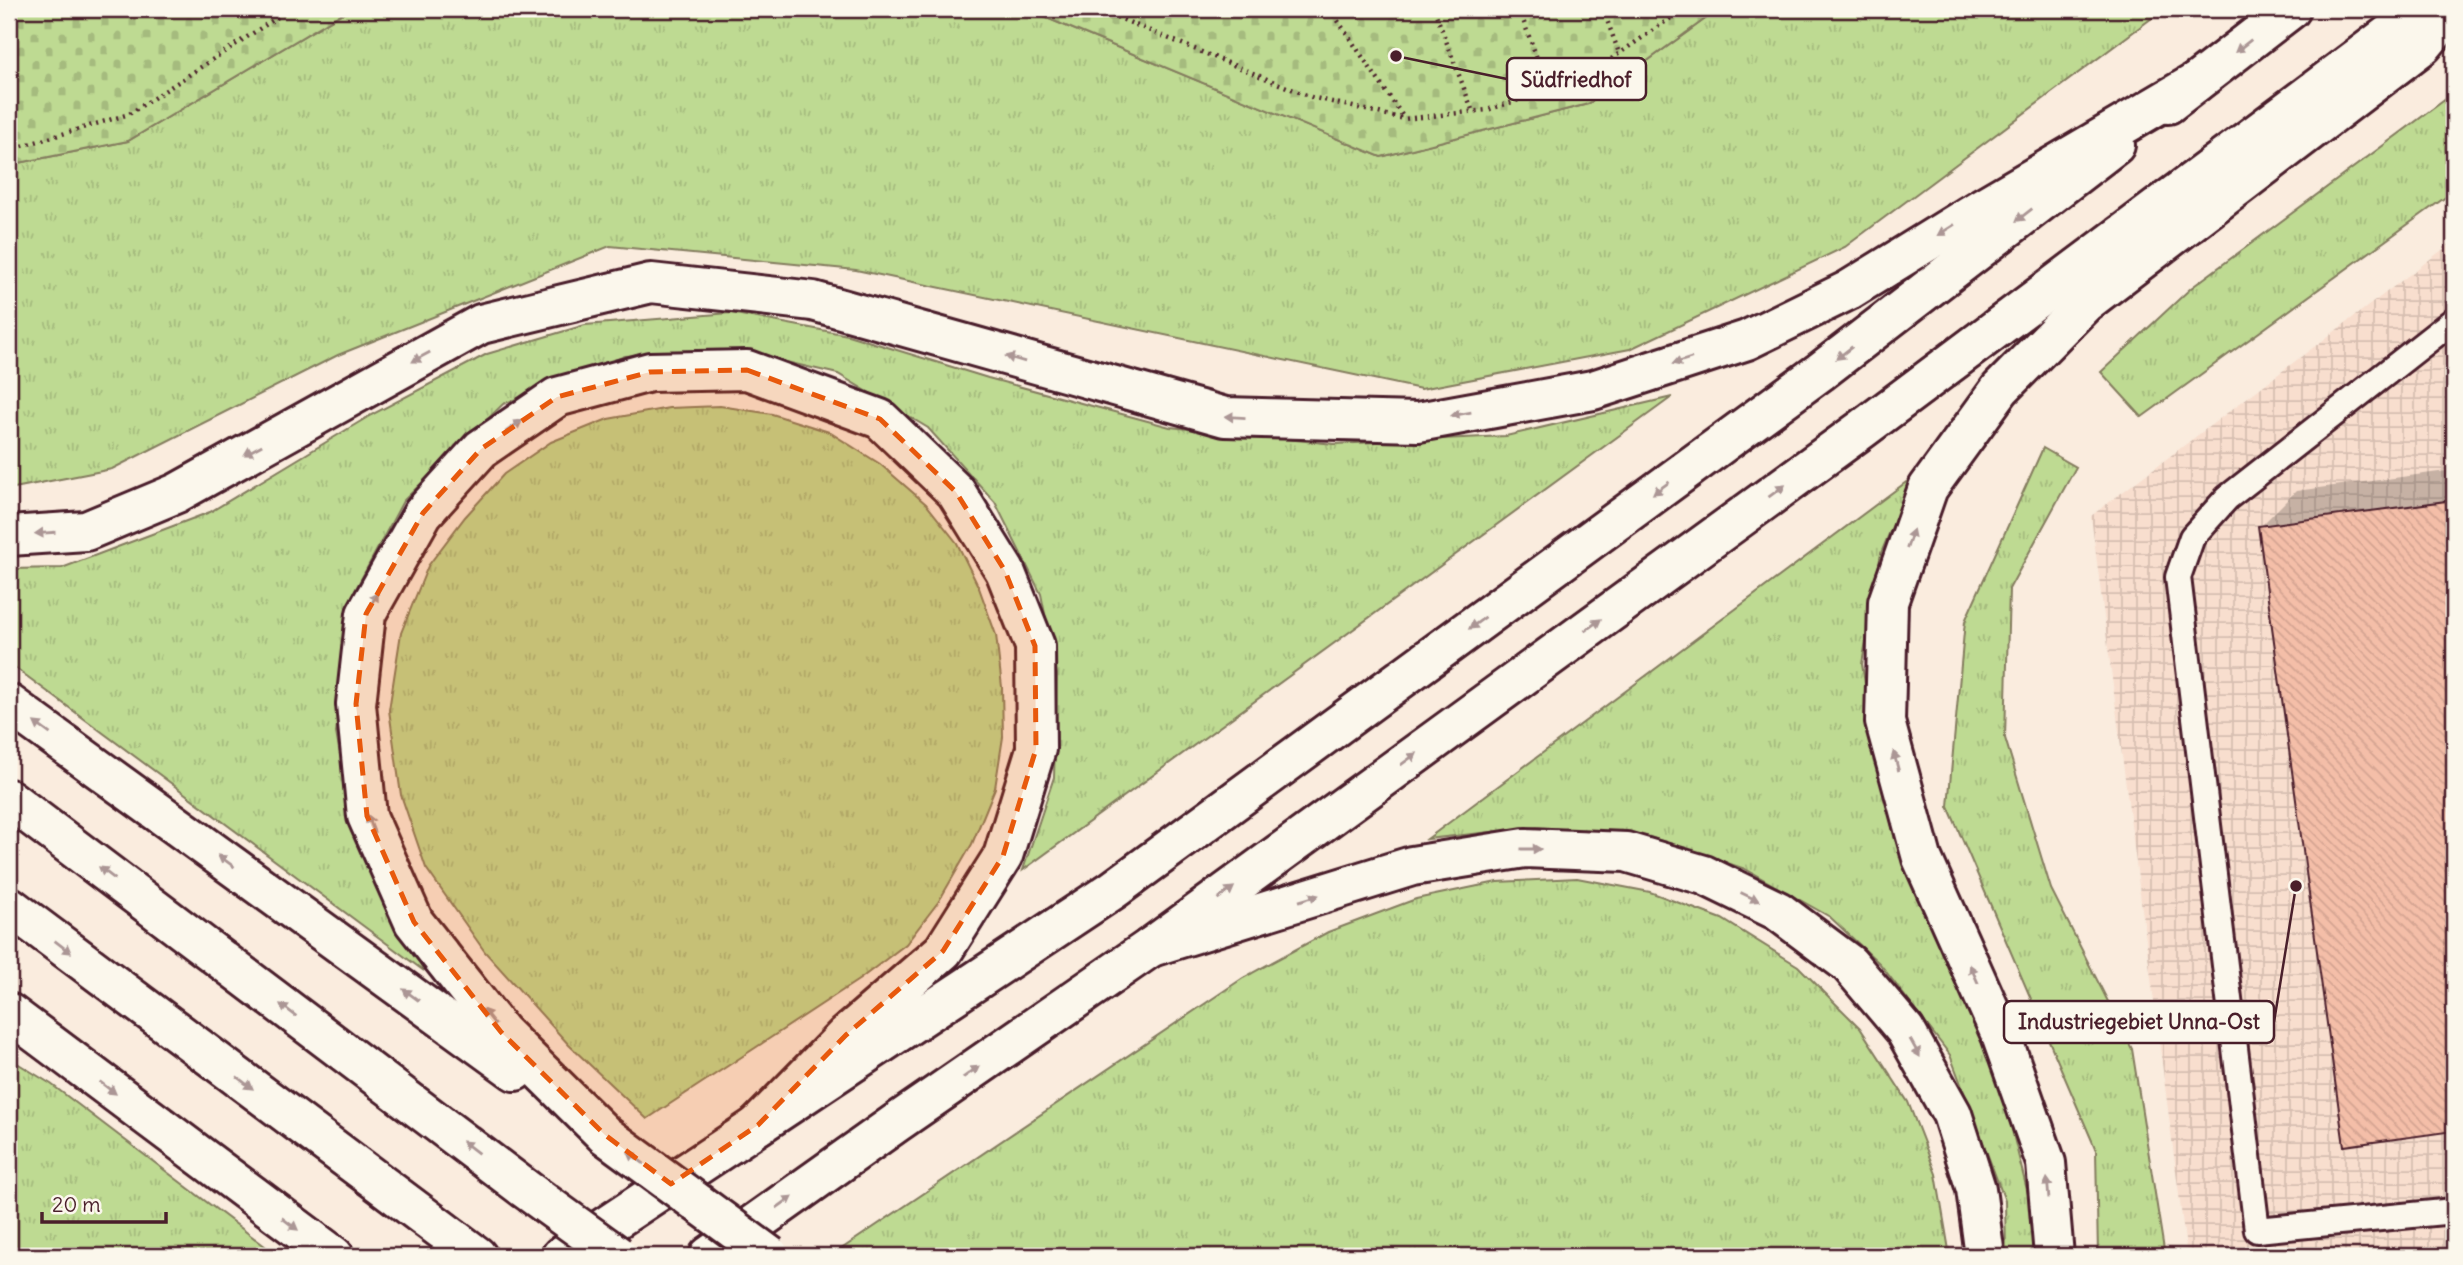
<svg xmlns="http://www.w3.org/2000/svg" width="2463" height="1265" font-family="Delius,sans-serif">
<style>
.industrial{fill:url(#industrial-grid)}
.grass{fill:url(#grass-tufts);stroke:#847c5e;stroke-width:2}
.cemetery{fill:url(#cemetery-stones);stroke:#847c5e;stroke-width:2}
.shadow{fill:#0003}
.building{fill:url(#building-back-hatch);stroke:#4a1f2b;stroke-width:2}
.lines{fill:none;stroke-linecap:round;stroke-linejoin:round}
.service-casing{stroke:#4a1f2b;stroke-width:30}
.trunk-casing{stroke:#4a1f2b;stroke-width:44}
.motorway-casing{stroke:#4a1f2b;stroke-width:44}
.path{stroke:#4a1f2b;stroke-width:4.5;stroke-dasharray:2 5;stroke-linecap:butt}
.service{stroke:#fbf7ec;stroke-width:24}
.trunk{stroke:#fbf7ec;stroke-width:38}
.motorway{stroke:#fbf7ec;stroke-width:38}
.motorway-bridge-casing{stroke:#4a1f2b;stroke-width:44;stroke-linecap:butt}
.motorway-bridge{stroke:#fbf7ec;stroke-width:38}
.oneway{fill:#ab9695}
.marked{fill:#e8590c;fill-opacity:0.2;stroke:#e8590c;stroke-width:5;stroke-dasharray:14 9;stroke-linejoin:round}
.leader{fill:none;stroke:#4a1f2b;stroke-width:2.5}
.callout-dot{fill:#4a1f2b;stroke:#fbf7ec;stroke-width:2.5}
.callout{fill:#fbf7ec;stroke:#4a1f2b;stroke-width:2.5}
.callout-label{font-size:21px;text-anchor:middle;font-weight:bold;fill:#4a1f2b}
</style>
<defs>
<pattern id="industrial-grid" width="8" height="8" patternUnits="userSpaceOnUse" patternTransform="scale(1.75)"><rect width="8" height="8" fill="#f8dece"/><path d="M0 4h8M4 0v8" fill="none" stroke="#d6beb1"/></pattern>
<pattern id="grass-tufts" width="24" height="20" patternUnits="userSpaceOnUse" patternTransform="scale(1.75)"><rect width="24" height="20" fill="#beda92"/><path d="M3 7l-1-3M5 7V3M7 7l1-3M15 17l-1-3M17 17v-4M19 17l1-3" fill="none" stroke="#a5bb7e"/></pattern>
<pattern id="cemetery-stones" width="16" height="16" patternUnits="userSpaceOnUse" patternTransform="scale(1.75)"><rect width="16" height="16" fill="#beda92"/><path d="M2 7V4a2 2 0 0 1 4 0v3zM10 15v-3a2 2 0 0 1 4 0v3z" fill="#a5bb7e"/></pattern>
<pattern id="building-back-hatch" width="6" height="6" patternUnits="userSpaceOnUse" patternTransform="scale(1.75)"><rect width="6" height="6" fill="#f4bea8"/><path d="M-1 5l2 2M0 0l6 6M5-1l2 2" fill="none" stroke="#d3a391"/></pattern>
</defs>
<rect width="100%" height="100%" fill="#faecde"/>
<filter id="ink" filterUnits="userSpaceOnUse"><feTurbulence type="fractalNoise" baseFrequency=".0143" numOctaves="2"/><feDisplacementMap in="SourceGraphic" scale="14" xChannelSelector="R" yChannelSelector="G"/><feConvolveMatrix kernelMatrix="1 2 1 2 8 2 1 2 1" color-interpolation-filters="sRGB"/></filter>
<g filter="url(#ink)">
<polygon class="industrial" points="2454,241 2454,1256 2187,1256 2091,516"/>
<g class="grass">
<polygon points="356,9 1025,9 1381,157 1588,104 1719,9 2164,9 1845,247 1630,349 1421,389 856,270 610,246 338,355 112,469 9,489 9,165 128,141 341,14"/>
<polygon points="2454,93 2454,191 2142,417 2101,372 2191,288"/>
<polygon points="730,313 848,335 988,378 1170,427 1334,444 1506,436 1672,397 1023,870 1054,777 1057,674 1041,594 995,502 928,428 838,374 735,350 625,356 503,404 403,501 352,596 336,733 356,841 424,971 9,663 9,569 62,568 210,512 371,415 487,354 585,325"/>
<polygon points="720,406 772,414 829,432 880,464 926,504 957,543 979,588 996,635 1002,687 1003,737 995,788 972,844 939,901 906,944 860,979 647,1119 569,1045 485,952 426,868 401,795 389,710 401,633 428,566 465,517 504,474 551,442 608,419 669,408"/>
<polygon points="2043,448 2076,467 2009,589 2005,738 2051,889 2132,1049 2165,1256 2098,1256 2096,1150 1948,806 1965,621"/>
<polygon points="1913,477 1881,553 1862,664 1876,755 1895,840 1970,1003 2003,1094 2031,1206 2033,1256 2006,1256 2005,1201 1950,1055 1880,964 1830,917 1745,869 1647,836 1537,827 1427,839"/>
<polygon points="1577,878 1650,892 1722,919 1798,966 1860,1028 1908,1102 1936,1174 1950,1256 831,1256 1243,978 1328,932 1416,899 1497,882"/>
<polygon points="9,1058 51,1084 278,1256 9,1256"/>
</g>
<g class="cemetery">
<polygon points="9,9 356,9 341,14 128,141 9,165"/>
<polygon points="1025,9 1719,9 1588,104 1381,157"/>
</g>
<polygon class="shadow" points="2454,470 2454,1129 2346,1144 2260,527 2296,491"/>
<polygon class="building" points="2454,500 2454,1131 2344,1146 2258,526"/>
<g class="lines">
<g class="service-casing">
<polyline id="service" points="2454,320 2227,498 2192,537 2178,577 2257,1230 2454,1211"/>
</g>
<g class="trunk-casing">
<g id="trunk">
<polyline points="2168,104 2291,9"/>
<polyline points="561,1256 1113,890 1820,372 2115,145"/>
<polyline points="709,1256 896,1123 1151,947 1861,430 2423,9"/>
</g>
</g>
<g class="motorway-casing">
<g id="motorway">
<polyline points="9,536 86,531 177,493 481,324 651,283 813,301 1225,417 1418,422 1593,390 1747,340 1849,290 1980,209 2195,83"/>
<polyline points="9,704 515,1071"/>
<polyline points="9,799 524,1188"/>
<polyline points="9,906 477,1256"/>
<polyline points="1151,947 1412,866 1525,848 1626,852 1704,875 1778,911 1849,964 1905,1030 1952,1114 1976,1189 1985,1256"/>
<polyline points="9,1013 334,1256"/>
<polyline points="605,1135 501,1032 414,922 367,816 356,704 366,614 423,513 481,449 557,397 650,372 747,370 880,419 956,492 1005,571 1035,646 1036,749 1003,856 943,951 846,1035 758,1125"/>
<polyline points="2054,1256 2046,1163 2001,1035 1922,858 1885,722 1888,602 1928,488 2000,389 2085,303 2423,45 2453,9"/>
</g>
</g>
<g class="path">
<polyline points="1097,9 1311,97 1404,119 1487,110 1579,81 1684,9"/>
<polyline points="1330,9 1404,118"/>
<polyline points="1434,9 1473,112"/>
<polyline points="1519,9 1549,91"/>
<polyline points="1603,9 1619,53"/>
<polyline points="9,150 129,114 290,9"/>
</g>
<use href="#service" class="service"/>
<use href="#trunk" class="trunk"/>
<use href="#motorway" class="motorway"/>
<g class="motorway-bridge-casing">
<g id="motorway-bridge">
<polyline points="605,1135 770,1256"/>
<polyline points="524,1188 618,1256"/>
</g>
</g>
<use href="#motorway-bridge" class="motorway-bridge"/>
</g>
<defs><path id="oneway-solid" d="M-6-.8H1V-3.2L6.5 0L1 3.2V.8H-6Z" transform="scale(1.75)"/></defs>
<g class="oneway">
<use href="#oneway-solid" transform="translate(2243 46) rotate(142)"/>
<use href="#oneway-solid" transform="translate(2024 215) rotate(142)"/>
<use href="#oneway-solid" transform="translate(1946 230) rotate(148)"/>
<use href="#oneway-solid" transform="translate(1844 353) rotate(142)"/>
<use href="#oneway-solid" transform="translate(421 357) rotate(151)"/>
<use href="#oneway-solid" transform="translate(1015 359) rotate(-164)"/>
<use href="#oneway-solid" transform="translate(1682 361) rotate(162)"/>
<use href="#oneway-solid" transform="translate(1461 414) rotate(170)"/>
<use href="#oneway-solid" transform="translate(1235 417) rotate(-177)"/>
<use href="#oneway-solid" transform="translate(514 426) rotate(-35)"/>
<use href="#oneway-solid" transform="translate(253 450) rotate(151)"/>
<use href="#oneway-solid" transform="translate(1661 488) rotate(144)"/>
<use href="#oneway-solid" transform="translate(1777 491) rotate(-36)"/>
<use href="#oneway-solid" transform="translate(45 533) rotate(176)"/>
<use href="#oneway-solid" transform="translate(1910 539) rotate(-71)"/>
<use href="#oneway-solid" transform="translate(373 601) rotate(-60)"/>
<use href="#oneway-solid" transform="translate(1477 623) rotate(144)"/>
<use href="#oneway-solid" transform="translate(1593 625) rotate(-36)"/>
<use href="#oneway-solid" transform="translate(42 728) rotate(-144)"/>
<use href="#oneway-solid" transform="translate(1409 759) rotate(-36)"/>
<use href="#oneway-solid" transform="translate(1896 761) rotate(-105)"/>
<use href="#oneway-solid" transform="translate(371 824) rotate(-111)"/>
<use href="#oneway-solid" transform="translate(1531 849)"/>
<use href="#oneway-solid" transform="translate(226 861) rotate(-144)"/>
<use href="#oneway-solid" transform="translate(107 873) rotate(-143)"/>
<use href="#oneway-solid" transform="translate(1226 893) rotate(-36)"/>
<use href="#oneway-solid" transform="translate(1750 897) rotate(26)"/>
<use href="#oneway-solid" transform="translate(1309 898) rotate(-17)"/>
<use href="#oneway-solid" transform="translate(63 947) rotate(37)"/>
<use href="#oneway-solid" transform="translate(1974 974) rotate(-114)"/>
<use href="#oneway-solid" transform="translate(411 995) rotate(-144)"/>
<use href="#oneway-solid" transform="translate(288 1010) rotate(-143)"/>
<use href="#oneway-solid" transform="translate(489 1017) rotate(-129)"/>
<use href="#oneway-solid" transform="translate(1915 1048) rotate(61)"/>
<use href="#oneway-solid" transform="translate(971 1072) rotate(-35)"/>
<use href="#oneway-solid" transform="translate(245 1083) rotate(37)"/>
<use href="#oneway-solid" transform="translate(108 1088) rotate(37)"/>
<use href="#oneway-solid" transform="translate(470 1147) rotate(-143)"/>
<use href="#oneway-solid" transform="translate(636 1158) rotate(-144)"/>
<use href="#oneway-solid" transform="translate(2048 1188) rotate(-95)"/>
<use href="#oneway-solid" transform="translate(785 1202) rotate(-35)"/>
<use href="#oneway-solid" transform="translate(290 1224) rotate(37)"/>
</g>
</g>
<path class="marked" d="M 747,370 L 880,419 L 956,492 L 1005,571 L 1035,646 L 1036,749 L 1003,856 L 943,951 L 846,1035 L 758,1125 L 671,1184 L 605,1135 L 501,1032 L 414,922 L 367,816 L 356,704 L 366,614 L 423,513 L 481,449 L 557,397 L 650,372 Z"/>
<path class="leader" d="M1396 56L1507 79M2296 886L2274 1022"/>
<g class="callout-dot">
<circle cx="1396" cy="56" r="7"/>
<circle cx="2296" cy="886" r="7"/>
</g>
<g class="callout">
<rect x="1507" y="58" width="139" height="42" rx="7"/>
<rect x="2004" y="1001" width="270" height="42" rx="7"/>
</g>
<g class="callout-label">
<text x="1576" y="87">Südfriedhof</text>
<text x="2139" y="1029">Industriegebiet Unna-Ost</text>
</g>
<rect width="2463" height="1265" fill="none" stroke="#fbf7ec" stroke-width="35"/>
<rect x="18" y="18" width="2428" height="1230" fill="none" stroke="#4a1f2b" stroke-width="2.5" filter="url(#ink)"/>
<path d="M42 1212v10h124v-10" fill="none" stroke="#4a1f2b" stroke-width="3.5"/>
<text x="52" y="1212" font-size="21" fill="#4a1f2b" stroke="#fbf7ec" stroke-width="5" paint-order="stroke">20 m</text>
</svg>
